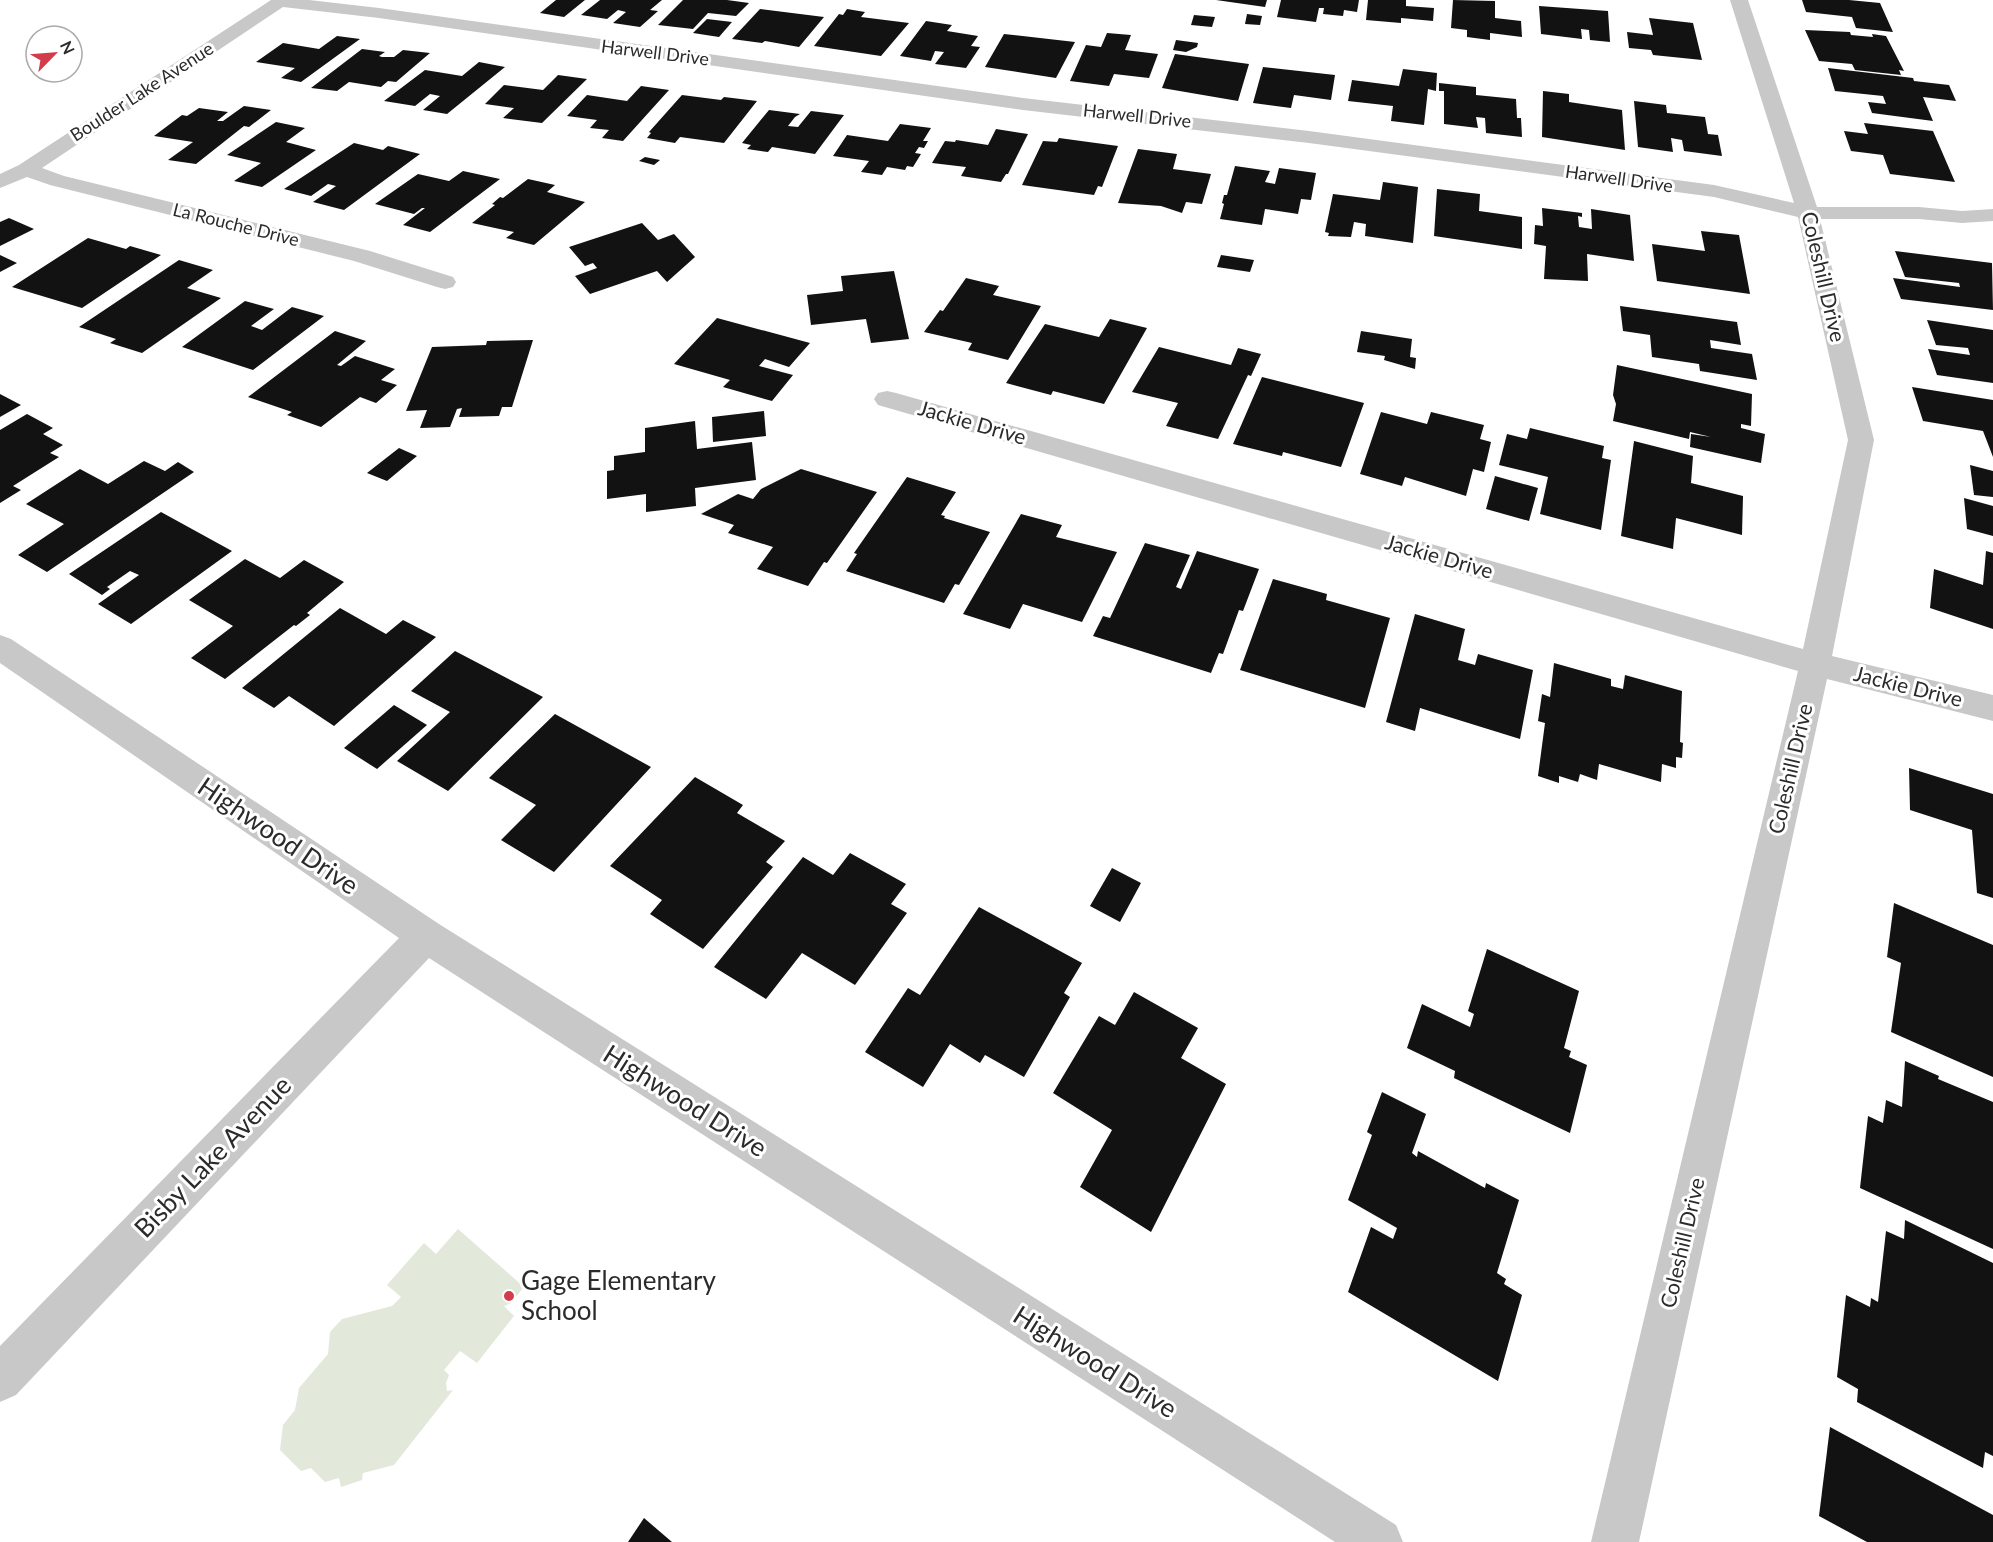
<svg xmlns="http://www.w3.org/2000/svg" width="1993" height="1542" font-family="Lato,sans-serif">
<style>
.green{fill:#e2e8da}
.building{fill:#121212}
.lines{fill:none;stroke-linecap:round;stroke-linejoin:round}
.minor{fill:#c8c8c8;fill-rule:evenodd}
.poi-dot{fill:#d33d4b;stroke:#fff;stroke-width:2}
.labels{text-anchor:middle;stroke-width:6;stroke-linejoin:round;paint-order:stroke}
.far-street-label{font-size:18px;fill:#2b2b2b;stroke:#fff}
.street-label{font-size:21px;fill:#2b2b2b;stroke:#fff}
.near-street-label{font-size:26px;fill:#2b2b2b;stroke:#fff}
.near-poi-label{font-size:26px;fill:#2b2b2b;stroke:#fff;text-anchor:start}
</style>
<rect width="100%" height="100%" fill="#fff"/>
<polygon class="green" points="458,1229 524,1287 511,1303 504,1306 514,1316 477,1363 460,1351 444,1370 449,1375 446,1383 447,1391 453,1390 394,1465 363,1473 362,1480 341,1487 339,1478 325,1482 311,1468 301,1471 280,1450 283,1425 295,1410 299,1388 328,1354 330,1332 342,1319 392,1306 401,1297 387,1285 424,1243 436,1254"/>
<g class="building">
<polygon points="556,0 585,0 564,17 540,13"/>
<polygon points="600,0 662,0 650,10 658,11 640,27 613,23 626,12 618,10 607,19 581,15"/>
<polygon points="683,0 727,0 749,3 736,16 708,13 693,29 658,25"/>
<polygon points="1216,0 1267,0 1265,7"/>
<polygon points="1281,0 1359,0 1357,12 1344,10 1343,16 1323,14 1324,8 1319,8 1316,22 1277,17"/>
<polygon points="1368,0 1406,0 1406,6 1434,8 1433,21 1401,18 1401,23 1366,20"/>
<polygon points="1453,0 1495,1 1495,18 1521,21 1522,37 1490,33 1490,40 1467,37 1467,30 1451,28"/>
<polygon points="1802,0 1849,0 1880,3 1893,32 1856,28 1852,17 1806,12"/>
<polygon points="1539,6 1608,11 1610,42 1590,40 1589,30 1581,29 1582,39 1541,34"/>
<polygon points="760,9 824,17 799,47 765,41 762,43 732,39"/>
<polygon points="847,9 865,12 861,17 909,23 881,56 814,46 839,14 843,15"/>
<polygon points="1247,14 1262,16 1260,25 1245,24"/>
<polygon points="1194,15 1215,17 1212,27 1191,25"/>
<polygon points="1649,18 1693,23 1702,60 1653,55 1651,50 1629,48 1627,32 1653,35"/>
<polygon points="707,19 732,22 719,37 693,33"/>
<polygon points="926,21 952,25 947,31 978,36 971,46 980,47 966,68 935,64 944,52 935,51 931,61 900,56"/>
<polygon points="1805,30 1850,32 1851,35 1873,37 1872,34 1886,36 1904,71 1899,70 1901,75 1855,70 1852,64 1819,61"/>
<polygon points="1107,33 1131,35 1125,50 1158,54 1149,78 1114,74 1109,86 1070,81 1086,45 1101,47"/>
<polygon points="1004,34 1075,42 1056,78 985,67"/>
<polygon points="337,36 360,39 301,82 281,78 295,68 256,62 283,43 319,49"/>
<polygon points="1176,40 1198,43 1197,47 1186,52 1173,50"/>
<polygon points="362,49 385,52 379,56 382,57 394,57 403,50 430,53 396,82 388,81 381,87 349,82 337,91 311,88"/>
<polygon points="1175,54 1249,64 1238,101 1162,88"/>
<polygon points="479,62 505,67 447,114 423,110 440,96 430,94 415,106 384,101 425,70 462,76"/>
<polygon points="1263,67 1335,75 1331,100 1294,95 1291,108 1253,103"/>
<polygon points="1828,68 1913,78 1914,81 1949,85 1956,101 1923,97 1933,121 1872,113 1868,102 1886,104 1883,96 1835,91"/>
<polygon points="1403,69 1437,73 1436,91 1428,89 1424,125 1391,121 1393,106 1348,101 1352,80 1399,86"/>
<polygon points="558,75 587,79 542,123 503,118 514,108 485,104 504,85 543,90"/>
<polygon points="1439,83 1476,87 1476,95 1516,99 1517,118 1521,118 1522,137 1486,133 1485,118 1476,117 1478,128 1444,124 1444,91 1439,91"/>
<polygon points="641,86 669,90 623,141 602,138 609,130 590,128 597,120 567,116 587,95 627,101"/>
<polygon points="1543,91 1569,94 1569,102 1622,110 1625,150 1542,137"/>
<polygon points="682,95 721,100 724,97 757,101 724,143 680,137 675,143 647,138 651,133 649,132"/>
<polygon points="1634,101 1666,105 1667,113 1705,117 1708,134 1718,135 1722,156 1684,151 1682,140 1671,138 1673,152 1638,147"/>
<polygon points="244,106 271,110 249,127 244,126 196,164 168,160 193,142 154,136 182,115 187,116 199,108 228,112 217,121 223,121"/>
<polygon points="769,110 800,114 795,117 788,126 798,127 811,111 844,115 815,154 772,147 768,152 747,149 751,145 742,143"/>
<polygon points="276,122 305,128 286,142 316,150 262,187 234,181 261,163 227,155"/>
<polygon points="1864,123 1933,131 1955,182 1890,174 1883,155 1851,151 1844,131 1868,134"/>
<polygon points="900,124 931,128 923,141 928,141 924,148 919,147 915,153 921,154 913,167 907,166 905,170 887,167 882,175 861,172 869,161 833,156 847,135 888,141"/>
<polygon points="996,129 1028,134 1008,174 1006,174 1001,182 961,176 966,167 932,163 945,141 955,142 956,140 988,145"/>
<polygon points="1059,138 1118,146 1102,187 1098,186 1094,195 1022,185 1043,141 1057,142"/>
<polygon points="354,143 383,150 388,146 420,154 344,210 313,202 336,186 328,184 311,196 284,189"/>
<polygon points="1138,149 1177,154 1173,169 1211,174 1202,204 1186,202 1182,213 1161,206 1118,203"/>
<polygon points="645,157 660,160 654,165 639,161"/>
<polygon points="1235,166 1270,171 1265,182 1275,184 1279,168 1316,173 1311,200 1301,199 1298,214 1265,209 1262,225 1220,219 1224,204 1222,203 1224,195 1227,195"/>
<polygon points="463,171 500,179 430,232 403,225 425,208 422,208 414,214 375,204 418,174 449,181"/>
<polygon points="528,179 555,185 547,192 585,202 534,245 506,238 514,232 472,223 495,205 492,204 500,197 503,198"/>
<polygon points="1383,182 1418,187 1413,243 1365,236 1366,224 1354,222 1351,237 1328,236 1329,233 1325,232 1333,194 1380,200"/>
<polygon points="1437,189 1480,194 1479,211 1522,217 1522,249 1434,236"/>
<polygon points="1542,208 1582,213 1582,217 1578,216 1579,227 1592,229 1591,209 1630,215 1634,261 1587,254 1588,281 1544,279 1546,246 1534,244 1535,225 1543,226"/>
<polygon points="9,218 34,229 0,246 0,222"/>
<polygon points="642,223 658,240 674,234 695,257 667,282 657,271 590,294 575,276 597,268 593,263 585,266 569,247"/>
<polygon points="1701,231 1739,235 1750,294 1657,281 1652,244 1705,251"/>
<polygon points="88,238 126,249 130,246 161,255 82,308 12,287"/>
<polygon points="1895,251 1992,263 1993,310 1901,299 1893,278 1960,287 1959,283 1905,277"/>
<polygon points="0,255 17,263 0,272"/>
<polygon points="1221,255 1254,260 1250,272 1217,267"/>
<polygon points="179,260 213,270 187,288 221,298 142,353 110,343 116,339 79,327"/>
<polygon points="894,271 909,339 871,343 866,319 811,325 807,295 843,291 841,276"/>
<polygon points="966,278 999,286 993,295 1041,306 1008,360 968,350 972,343 924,332 940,310 943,311"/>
<polygon points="245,301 274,309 251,326 262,330 292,307 324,316 253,370 182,347"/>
<polygon points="1620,306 1737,322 1741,345 1710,340 1711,348 1752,354 1757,380 1700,371 1699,364 1652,357 1650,335 1623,331"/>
<polygon points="717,318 810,343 789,367 765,359 759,366 793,375 772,401 723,387 730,380 674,364"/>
<polygon points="1110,319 1147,328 1104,404 1053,391 1051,395 1006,383 1045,324 1099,337"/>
<polygon points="1927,320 1993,330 1993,383 1937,375 1928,349 1970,355 1968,348 1936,345"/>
<polygon points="335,331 366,341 337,365 341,366 355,356 395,369 381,380 397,385 376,403 360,397 321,427 287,415 292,412 248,397"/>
<polygon points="1361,331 1412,339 1410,357 1416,358 1415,369 1384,360 1385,356 1357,352"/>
<polygon points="533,340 512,407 502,407 499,416 459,417 462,408 457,409 450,427 420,428 427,410 406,411 432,347 486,345 487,341"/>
<polygon points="1159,347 1231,365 1238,348 1261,354 1251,376 1248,375 1218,439 1166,426 1178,403 1132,392"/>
<polygon points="1617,365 1752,394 1751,426 1741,424 1741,428 1765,434 1761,463 1690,447 1691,434 1711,437 1690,432 1689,439 1613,421 1616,404 1613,395"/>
<polygon points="1262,377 1364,403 1341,467 1283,452 1282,456 1233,444"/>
<polygon points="1912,387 1993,400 1993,457 1983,431 1923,421"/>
<polygon points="0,394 21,405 0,417"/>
<polygon points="764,411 766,436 713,442 712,417"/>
<polygon points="1381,412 1427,424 1431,412 1484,425 1480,439 1491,442 1484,472 1473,469 1466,496 1405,477 1402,486 1360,474"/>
<polygon points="27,414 53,428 43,434 63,445 50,453 59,457 13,486 21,490 0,503 0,430"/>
<polygon points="695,421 697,449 752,442 756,480 695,488 696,506 646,512 646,494 607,499 607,471 614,470 614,456 645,452 645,428"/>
<polygon points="1530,428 1604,446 1602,458 1611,460 1601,530 1540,514 1548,477 1499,465 1507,434 1527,439"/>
<polygon points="1634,441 1693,456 1691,483 1743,496 1742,535 1676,518 1673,549 1621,536"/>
<polygon points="399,448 417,456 387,481 367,473"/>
<polygon points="144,461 165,471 178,462 194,472 47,572 18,555 64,524 26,504 80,469 108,484"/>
<polygon points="1970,465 1993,471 1993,497 1974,495"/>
<polygon points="801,469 877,492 827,563 824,562 808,586 757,569 773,547 728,533 734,525 701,514 738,494 753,499 761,489"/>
<polygon points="1495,476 1538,488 1529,521 1486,509"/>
<polygon points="907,477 956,492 941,515 945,516 944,518 990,532 959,585 955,584 944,603 846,571 857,554 854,553"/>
<polygon points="1964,498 1993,506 1993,536 1967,529"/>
<polygon points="161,512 232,551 131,624 98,604 139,575 130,571 107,587 110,589 102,595 69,574"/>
<polygon points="1021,514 1062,525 1056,537 1117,552 1082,622 1023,604 1010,629 963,614"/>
<polygon points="1145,543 1190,555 1176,587 1181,589 1197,551 1259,569 1243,611 1239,610 1223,654 1219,653 1211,673 1093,636 1103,616 1110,618"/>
<polygon points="1986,551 1993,553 1993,629 1930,608 1934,569 1983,585"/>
<polygon points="245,559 280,578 304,560 344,582 307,613 310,615 296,626 294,625 225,679 191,658 233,626 189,600"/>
<polygon points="1273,579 1327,594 1326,600 1390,618 1365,708 1240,670"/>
<polygon points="340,608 386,634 403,620 436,637 334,726 289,696 274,708 242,688"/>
<polygon points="1415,614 1465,629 1458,660 1475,665 1478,654 1533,670 1520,739 1420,708 1415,731 1386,722"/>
<polygon points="455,651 543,697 448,791 397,761 450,712 411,691"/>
<polygon points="1554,663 1611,679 1611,686 1623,689 1625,675 1682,691 1680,742 1683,743 1682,758 1676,757 1676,768 1662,764 1661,782 1599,764 1597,780 1580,774 1578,782 1559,776 1559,783 1538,776 1545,723 1538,721 1542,694 1550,697"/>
<polygon points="394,705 427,725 377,769 344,748"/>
<polygon points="555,714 651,767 554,872 501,840 536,805 489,778"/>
<polygon points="1909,768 1993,794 1993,898 1977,893 1972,830 1910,810"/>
<polygon points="695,777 743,805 737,813 785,841 766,862 773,867 703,949 650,914 662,900 610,866"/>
<polygon points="850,853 906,884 891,904 907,913 855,985 802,953 766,999 714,967 803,857 833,875"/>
<polygon points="1112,868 1141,883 1120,922 1090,906"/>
<polygon points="1894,903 1993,945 1993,1077 1891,1032 1901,963 1887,957"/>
<polygon points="979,907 1082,963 1064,993 1070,997 1024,1077 985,1055 980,1063 950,1044 923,1087 865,1052 908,988 920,995"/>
<polygon points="1487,949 1579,991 1564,1048 1571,1051 1569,1057 1587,1065 1570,1133 1454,1078 1455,1071 1407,1048 1422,1004 1470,1027 1474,1014 1468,1011"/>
<polygon points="1134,992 1198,1028 1181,1058 1226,1084 1151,1232 1080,1187 1112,1130 1053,1093 1099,1016 1115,1025"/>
<polygon points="1905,1061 1939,1076 1938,1079 1993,1102 1993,1249 1860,1188 1868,1116 1883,1123 1886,1100 1902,1107"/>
<polygon points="1382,1092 1426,1114 1412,1153 1417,1157 1418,1151 1485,1188 1486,1183 1519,1200 1497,1273 1506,1279 1504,1284 1522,1295 1498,1381 1348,1292 1371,1227 1393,1239 1397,1228 1348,1200 1372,1135 1367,1132"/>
<polygon points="1905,1220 1993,1263 1993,1456 1985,1452 1983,1468 1857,1402 1858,1389 1837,1377 1846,1295 1870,1307 1871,1298 1878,1302 1886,1231 1904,1239"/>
<polygon points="1830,1427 1993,1515 1993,1542 1867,1542 1819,1516"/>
<polygon points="644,1518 672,1542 628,1542"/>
</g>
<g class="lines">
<g class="minor">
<polygon points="271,0 309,0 379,8 1023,98 1309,131 1714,185 1794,203 1730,0 1748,0 1817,207 1919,207 1962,211 1993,209 1993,221 1962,223 1919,219 1820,219 1874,440 1832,656 1993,695 1993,721 1827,679 1639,1542 1591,1542 1798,671 878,405 874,399 878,393 887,391 896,393 1803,649 1848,440 1798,217 1714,197 1309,143 1023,110 379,18 283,7 42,168 64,176 370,251 453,277 456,282 453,287 445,289 437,287 354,261 50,185 27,177 0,188 0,174 19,165"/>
<polygon points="0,635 11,639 439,924 1396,1525 1403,1542 1335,1542 429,958 16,1395 0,1402 0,1346 399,938 0,663"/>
</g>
</g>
<circle class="poi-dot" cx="509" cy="1296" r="6"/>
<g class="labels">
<g class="far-street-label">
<text transform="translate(655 53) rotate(7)" y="6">Harwell Drive</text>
<text transform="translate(142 92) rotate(-33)" y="6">Boulder Lake Avenue</text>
<text transform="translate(1137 116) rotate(6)" y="6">Harwell Drive</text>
<text transform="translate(1619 179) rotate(8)" y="6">Harwell Drive</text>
<text transform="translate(236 225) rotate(14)" y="6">La Rouche Drive</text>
</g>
<g class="street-label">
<text transform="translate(1823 277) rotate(77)" y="7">Coleshill Drive</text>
<text transform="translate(972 423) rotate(16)" y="7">Jackie Drive</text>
<text transform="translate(1439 557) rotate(16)" y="7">Jackie Drive</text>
<text transform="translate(1908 687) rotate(14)" y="7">Jackie Drive</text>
<text transform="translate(1791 769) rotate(-77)" y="7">Coleshill Drive</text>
<text transform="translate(1683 1243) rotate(-77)" y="7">Coleshill Drive</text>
</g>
<g class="near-street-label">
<text transform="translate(278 836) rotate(34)" y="9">Highwood Drive</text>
<text transform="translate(685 1101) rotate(32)" y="9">Highwood Drive</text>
<text transform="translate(213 1157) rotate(-46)" y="9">Bisby Lake Avenue</text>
<text transform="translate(1095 1362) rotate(32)" y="9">Highwood Drive</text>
</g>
<g class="near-poi-label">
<text x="521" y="1290">Gage Elementary<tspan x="521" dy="30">School</tspan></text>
</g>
</g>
<g transform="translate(54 54) rotate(65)"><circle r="28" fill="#ffffff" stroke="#aaaaaa" stroke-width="1.5"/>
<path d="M0-4.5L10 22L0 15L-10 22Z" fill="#d33d4b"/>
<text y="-9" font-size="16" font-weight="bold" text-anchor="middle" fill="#2b2b2b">N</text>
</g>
</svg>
